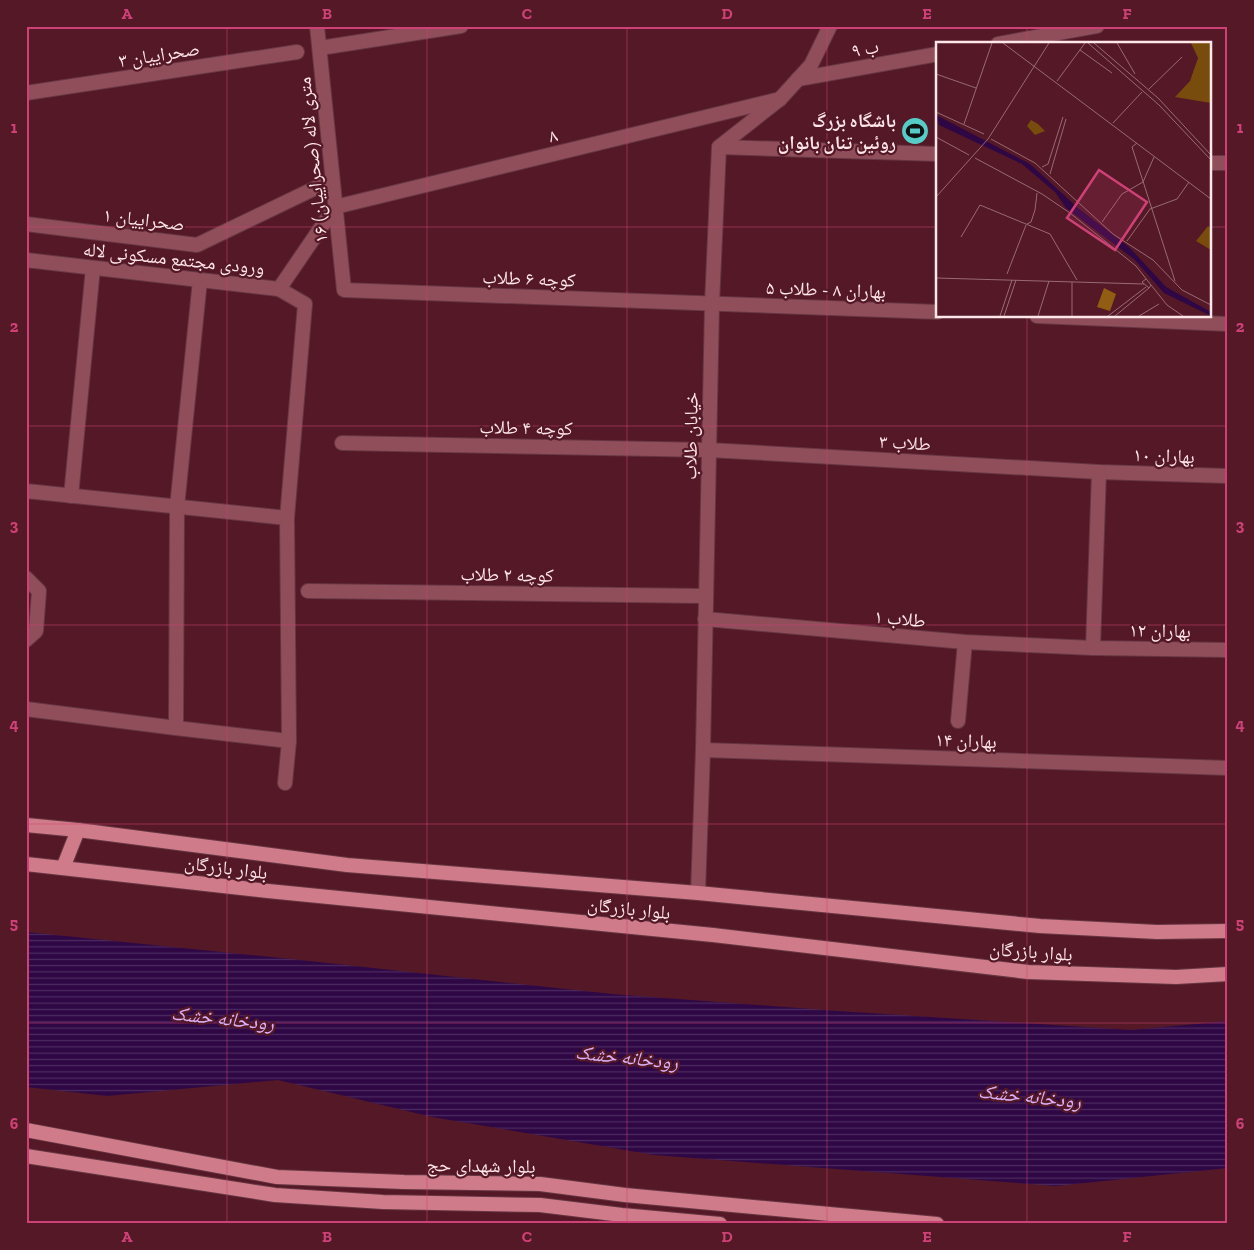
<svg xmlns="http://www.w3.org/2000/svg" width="1254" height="1250" font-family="'Zilla Slab','Noto Naskh Arabic',serif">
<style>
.water{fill:url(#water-rules)}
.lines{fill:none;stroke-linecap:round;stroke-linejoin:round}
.minor-casing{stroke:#663743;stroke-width:16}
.tertiary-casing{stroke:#663743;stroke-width:16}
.primary-casing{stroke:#663743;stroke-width:16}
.minor{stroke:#904e5a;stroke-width:14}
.tertiary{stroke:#904e5a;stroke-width:14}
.primary{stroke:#d07b89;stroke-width:14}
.grid{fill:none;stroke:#ce4177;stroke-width:1;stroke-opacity:0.55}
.labels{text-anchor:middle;stroke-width:4.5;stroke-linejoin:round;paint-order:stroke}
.street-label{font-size:19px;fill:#ffe6e9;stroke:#541826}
.poi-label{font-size:19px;font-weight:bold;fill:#ffe6e9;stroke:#541826;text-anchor:end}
.water-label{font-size:20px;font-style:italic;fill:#dab1fa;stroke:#541826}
.inset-road{fill:none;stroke:#986a74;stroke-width:1}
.view{fill:#ce4177;fill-opacity:0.15;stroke:#ce4177;stroke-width:2.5}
.inset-edge{fill:none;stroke:#ffe6e9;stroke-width:2.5}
.neatline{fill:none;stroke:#ce4177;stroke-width:2}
.grid-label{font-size:16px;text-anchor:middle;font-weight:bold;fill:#ce4177}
</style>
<defs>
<pattern id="water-rules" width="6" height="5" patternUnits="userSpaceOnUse" patternTransform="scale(1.25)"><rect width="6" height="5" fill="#2e0744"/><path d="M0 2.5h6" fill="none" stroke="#4d2b5f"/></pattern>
</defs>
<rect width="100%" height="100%" fill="#541826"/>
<polygon class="water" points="26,932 291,959 612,994 838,1011 1131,1030 1228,1021 1228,1168 1056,1186 654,1155 432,1117 278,1080 107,1096 26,1087"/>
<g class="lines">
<g class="minor-casing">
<g id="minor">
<polyline points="317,26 344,290 938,312"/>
<polyline points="998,44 1097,26"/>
<polyline points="320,48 461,26"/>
<polyline points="798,79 938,54"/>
<polyline points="26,93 297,52"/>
<polyline points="719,147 938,154"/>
<polyline points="1210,163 1228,163"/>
<polyline points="26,224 197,245 332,180"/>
<polyline points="26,260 279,289 335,207 780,99"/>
<polyline points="279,289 305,304 287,518 289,741 285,783"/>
<polyline points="1037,316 1228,324"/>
<polyline points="342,443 709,450 1099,472 1228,476"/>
<polyline points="26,491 287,518"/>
<polyline points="71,496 93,268"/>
<polyline points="26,578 39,591 36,631 26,640"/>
<polyline points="308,591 705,596"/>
<polyline points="705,619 965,642 1093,648 1228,650"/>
<polyline points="1093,648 1099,472"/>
<polyline points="26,709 176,728 289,741"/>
<polyline points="958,721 965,642"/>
<polyline points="176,728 177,507 200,280"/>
<polyline points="703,750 1228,768"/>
</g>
</g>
<g class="tertiary-casing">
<polyline id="tertiary" points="698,893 703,750 712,304 719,147 780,99 811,65 830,26"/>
</g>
<g class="primary-casing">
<g id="primary">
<polyline points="26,825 78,830 347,865 698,893 1040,926 1157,932 1228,931"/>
<polyline points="26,864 268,891 713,935 1028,972 1176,977 1228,974"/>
<polyline points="63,868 78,830"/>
<polyline points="26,1130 277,1177 404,1182 540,1184 625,1195 937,1224"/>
<polyline points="26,1156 275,1195 383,1202 540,1205 622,1215 720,1224"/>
</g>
</g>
<use href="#minor" class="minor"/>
<use href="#tertiary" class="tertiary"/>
<use href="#primary" class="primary"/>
</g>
<path class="grid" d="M 227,26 L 227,1224M 427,26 L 427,1224M 627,26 L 627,1224M 827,26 L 827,1224M 1027,26 L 1027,44M 26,227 L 938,227M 1210,227 L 1228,227M 1027,316 L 1027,1224M 26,426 L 1228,426M 26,625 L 1228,625M 26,824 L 1228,824M 26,1023 L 1228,1023"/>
<defs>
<g id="stadium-disc" transform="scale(1.4375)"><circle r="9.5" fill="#55cdc6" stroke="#541826"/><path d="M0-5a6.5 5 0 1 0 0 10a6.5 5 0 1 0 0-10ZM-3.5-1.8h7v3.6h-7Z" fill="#111"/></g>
</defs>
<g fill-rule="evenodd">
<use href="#stadium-disc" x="915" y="131"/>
</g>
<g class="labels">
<g class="street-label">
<text transform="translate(865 48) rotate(-10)" y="7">۹ ب</text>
<text transform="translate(159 54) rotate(-9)" y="7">صحراییان ۳</text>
<text transform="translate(553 135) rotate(-14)" y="7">۸</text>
<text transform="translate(312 160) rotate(-96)" y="7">۱۶ متری لاله (صحراییان)</text>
<text transform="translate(144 219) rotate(7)" y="7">صحراییان ۱</text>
<text transform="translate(174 258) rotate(6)" y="7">ورودی مجتمع مسکونی لاله</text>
<text transform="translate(529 278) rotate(2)" y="7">کوچه ۶ طلاب</text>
<text transform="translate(826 289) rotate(2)" y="7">بهاران ۸ - طلاب ۵</text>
<text transform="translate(526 427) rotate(1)" y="7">کوچه ۴ طلاب</text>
<text transform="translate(690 436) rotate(-89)" y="7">خیابان طلاب</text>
<text transform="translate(905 442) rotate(3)" y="7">طلاب ۳</text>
<text transform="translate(1164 455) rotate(2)" y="7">بهاران ۱۰</text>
<text transform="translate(507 574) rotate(1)" y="7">کوچه ۲ طلاب</text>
<text transform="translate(900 618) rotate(5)" y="7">طلاب ۱</text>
<text transform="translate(1160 630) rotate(1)" y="7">بهاران ۱۲</text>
<text transform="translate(966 740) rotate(2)" y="7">بهاران ۱۴</text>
<text transform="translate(226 867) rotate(7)" y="7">بلوار بازرگان</text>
<text transform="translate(629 908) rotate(6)" y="7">بلوار بازرگان</text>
<text transform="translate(1031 951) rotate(4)" y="7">بلوار بازرگان</text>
<text transform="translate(481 1165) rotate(1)" y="7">بلوار شهدای حج</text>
</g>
<g class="poi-label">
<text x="896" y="127">باشگاه بزرگ<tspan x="896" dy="22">روئین تنان بانوان</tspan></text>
</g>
<g class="water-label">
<text transform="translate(223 1018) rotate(6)" y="7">رودخانه خشک</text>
<text transform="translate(627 1057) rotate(6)" y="7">رودخانه خشک</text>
<text transform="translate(1030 1096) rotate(6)" y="7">رودخانه خشک</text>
</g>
</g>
<g transform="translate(936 42)">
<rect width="275" height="275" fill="#541826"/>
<path d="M 255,1 L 275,1 L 275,61 L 239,55 L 254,39 L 262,16 Z" fill="#774c0d"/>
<path d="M 168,246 L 180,252 L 174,269 L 161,265 Z" fill="#915d12"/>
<path d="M 95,78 L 102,82 L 109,89 L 99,93 L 91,84 ZM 272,184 L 275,186 L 275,208 L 260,199 Z" fill="#774c0d"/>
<path d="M 0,73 L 94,122 L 142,166 L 194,206 L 230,245 L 275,270 L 275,274 L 228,251 L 198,217 L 130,166 L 119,150 L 86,122 L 3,83 Z" fill="#2e0744"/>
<path class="inset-road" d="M 67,1 L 275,157M 152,1 L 223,63 L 275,118M 158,1 L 222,56 L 275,113M 181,1 L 199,32M 144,8 L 176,31M 0,32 L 40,46M 121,39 L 149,1M 213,47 L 246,15M 0,70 L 48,92M 177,81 L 206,50M 28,82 L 56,1M 0,95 L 33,113M 55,97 L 99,121 L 177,192 L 217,218 L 246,248 L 275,263M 201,101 L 196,105 L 239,239M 39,116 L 106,152 L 134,171 L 200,224 L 215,243 L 213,246 L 206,240 L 210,237M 106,125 L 112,122 L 127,75M 114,132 L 130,77M 0,155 L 52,97 L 113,1M 166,180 L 186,152 L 207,140 L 218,115M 91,182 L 95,180 L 99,168 L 101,151M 25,195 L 44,163 L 114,192 L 141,238M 191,199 L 214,167 L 241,157 L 253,140M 71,232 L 90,183M 0,236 L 208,242M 136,240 L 136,274M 215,243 L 231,263 L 247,274M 64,274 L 76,238M 68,274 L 80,238M 102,274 L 113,239M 172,274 L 210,245M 179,274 L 213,246M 203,274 L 223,262"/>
<path class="view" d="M 163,128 L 211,160 L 179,208 L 131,176 Z"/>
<rect width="275" height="275" class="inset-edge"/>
</g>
<rect width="1254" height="1250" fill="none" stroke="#541826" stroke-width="55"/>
<rect x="28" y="28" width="1198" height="1194" class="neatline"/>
<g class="grid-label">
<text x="127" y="19">A</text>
<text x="327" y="19">B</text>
<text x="527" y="19">C</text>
<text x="727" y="19">D</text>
<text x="927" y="19">E</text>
<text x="1127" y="19">F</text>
<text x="14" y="133">1</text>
<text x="1240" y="133">1</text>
<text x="14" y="332">2</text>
<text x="1240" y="332">2</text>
<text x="14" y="531">3</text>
<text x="1240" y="531">3</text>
<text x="14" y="730">4</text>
<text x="1240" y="730">4</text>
<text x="14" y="929">5</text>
<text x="1240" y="929">5</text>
<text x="14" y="1129">6</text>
<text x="1240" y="1129">6</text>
<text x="127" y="1242">A</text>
<text x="327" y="1242">B</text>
<text x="527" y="1242">C</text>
<text x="727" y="1242">D</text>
<text x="927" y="1242">E</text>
<text x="1127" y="1242">F</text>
</g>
</svg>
